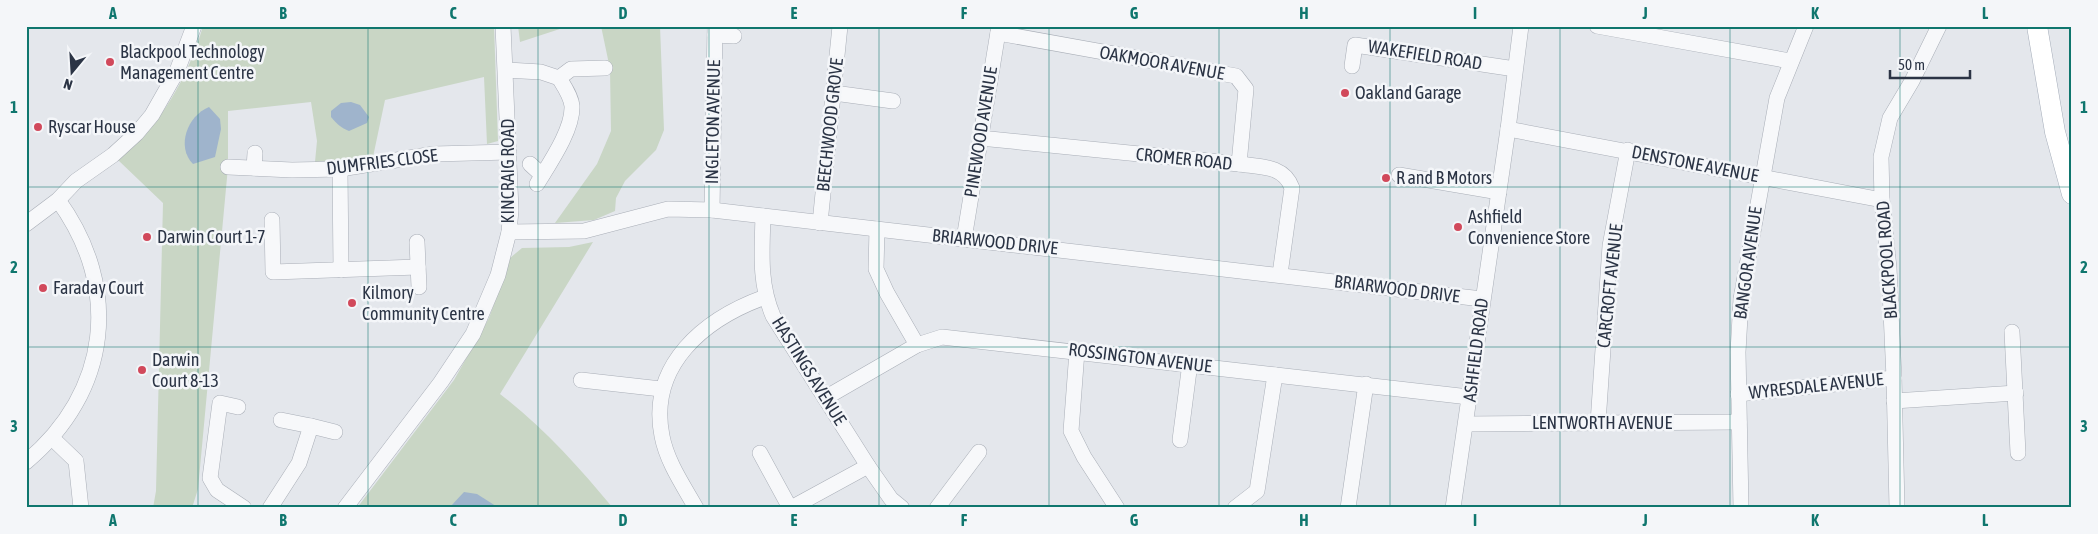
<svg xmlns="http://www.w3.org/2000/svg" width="2098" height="534" font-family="'Asap Condensed',sans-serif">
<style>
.green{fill:#c9d6c5}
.water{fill:#9fb4cc}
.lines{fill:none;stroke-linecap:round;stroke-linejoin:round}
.minor-casing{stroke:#a9aeb7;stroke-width:16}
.major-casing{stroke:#a3abb8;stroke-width:21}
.minor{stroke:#f7f8fa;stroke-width:15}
.major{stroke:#fff;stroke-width:20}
.grid{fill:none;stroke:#0f766e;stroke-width:1;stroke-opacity:0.55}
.poi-dot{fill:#d1495b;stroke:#f4f6f9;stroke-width:2}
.labels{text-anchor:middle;stroke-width:5;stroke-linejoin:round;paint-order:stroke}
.poi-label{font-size:18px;fill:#2b3445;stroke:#f4f6f9;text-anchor:start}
.street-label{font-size:18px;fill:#2b3445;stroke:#f4f6f9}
.neatline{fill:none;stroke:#0f766e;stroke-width:2}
.grid-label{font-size:16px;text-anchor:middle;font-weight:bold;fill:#0f766e}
</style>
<rect width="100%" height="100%" fill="#e4e7ec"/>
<g class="green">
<path d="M 203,26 L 494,26 L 498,141 L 487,144 L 484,77 L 385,100 L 373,157 L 315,162 L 317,141 L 311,102 L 228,111 L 228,167 L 198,489 L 192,508 L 153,508 L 156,491 L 163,203 L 118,160 C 160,126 188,78 203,26 Z"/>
<polygon points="518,26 569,26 520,42"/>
<polygon points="601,26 660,26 664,130 656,150 625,181 616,198 615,211 594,220 555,223 597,164 611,131 610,69"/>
<path d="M 593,242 L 500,394 C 542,426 579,467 613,508 L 499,508 L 491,504 L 454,503 L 449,508 L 357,508 L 454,380 L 489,318 L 510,258 L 522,248 L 569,247 Z"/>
</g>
<g class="water">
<path d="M 351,102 L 360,105 L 369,117 L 367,123 L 349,131 C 341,128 337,124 331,117 L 331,111 L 341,103 Z"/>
<path d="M 209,107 L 220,119 L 221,129 L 215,157 L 193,164 C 176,147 187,116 209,107 Z"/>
<polygon points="464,492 477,494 499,508 449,508"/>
</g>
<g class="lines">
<g class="minor-casing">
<g id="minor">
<polyline points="1597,26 1790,61"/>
<polyline points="998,33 1236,76 1246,89 1239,164"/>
<polyline points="715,35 734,36"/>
<polyline points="1352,66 1355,45 1515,69"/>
<path d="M 506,70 L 541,72 L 559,78 C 564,86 571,96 572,106 C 573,130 549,164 537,184"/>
<polyline points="559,78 571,69 605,68"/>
<polyline points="834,93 893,101"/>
<polyline points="1508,129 1882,200"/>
<path d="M 980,138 L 1239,164 C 1260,167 1284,165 1292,188 L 1280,274"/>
<polyline points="530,164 542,175"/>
<polyline points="228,167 292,170 340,169 434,154 509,152"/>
<polyline points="254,168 255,153"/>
<polyline points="340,169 341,270"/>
<polyline points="1399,175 1499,192"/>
<polyline points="712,210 715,26"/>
<path d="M 763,216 C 762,252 759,283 773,316 L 868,466 L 891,499 L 902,508"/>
<polyline points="272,220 273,272 418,267"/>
<polyline points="820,223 840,26"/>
<polyline points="26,224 58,200 76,181 113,155 137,133 152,115 177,71 194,26"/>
<polyline points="877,229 876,269 887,293 917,345"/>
<polyline points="509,232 584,231 668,209 712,210 1482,299"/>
<polyline points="964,239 999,26"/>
<polyline points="417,242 419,287"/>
<polyline points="2012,332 2018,453"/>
<polyline points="1077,351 1071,431 1084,457 1117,508"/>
<polyline points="581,380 661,389"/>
<polyline points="1738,394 1894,378"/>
<polyline points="825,398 917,345 942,337 1469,397"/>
<polyline points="1894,401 2016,393"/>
<polyline points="238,407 220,403 210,478 217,490 244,508"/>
<polyline points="1598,423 1610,246 1628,150"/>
<polyline points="1466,424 1739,422"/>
<polyline points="311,426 335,432"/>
<polyline points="52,438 76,461 81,508"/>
<polyline points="1180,440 1190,363"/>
<polyline points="760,453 790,508"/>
<path d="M 26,462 C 110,392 122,288 58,200"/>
<polyline points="270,508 299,463 311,426 281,420"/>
<polyline points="345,508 441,382 473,334 498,275 509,232 511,210 503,26"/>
<path d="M 696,508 C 683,485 667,462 662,436 C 648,365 704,319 765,297"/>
<polyline points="791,508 868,466"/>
<polyline points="937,508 979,452"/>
<polyline points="1235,508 1257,491 1275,375"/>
<polyline points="1348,508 1366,384"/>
<polyline points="1453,508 1508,129 1521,26"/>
<polyline points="1741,508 1738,352 1741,299 1777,98 1806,26"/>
<polyline points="1897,508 1894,378 1889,268 1882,200 1881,157 1890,118 1912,81 1939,26"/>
</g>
</g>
<g class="major-casing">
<polyline id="major" points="2037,26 2055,132 2072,194"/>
</g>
<use href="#minor" class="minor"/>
<use href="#major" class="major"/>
</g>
<path class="grid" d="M 198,26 L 198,508M 368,26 L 368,508M 538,26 L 538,508M 709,26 L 709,508M 879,26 L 879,508M 1049,26 L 1049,508M 1219,26 L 1219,508M 1390,26 L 1390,508M 1560,26 L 1560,508M 1730,26 L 1730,508M 1900,26 L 1900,508M 26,187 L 2072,187M 26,347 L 2072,347"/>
<g class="poi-dot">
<circle cx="110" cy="62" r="5"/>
<circle cx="1345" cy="93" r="5"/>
<circle cx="38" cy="127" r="5"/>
<circle cx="1386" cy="178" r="5"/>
<circle cx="1458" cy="227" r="5"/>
<circle cx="147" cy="237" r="5"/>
<circle cx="43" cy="288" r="5"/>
<circle cx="352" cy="303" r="5"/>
<circle cx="142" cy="370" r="5"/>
</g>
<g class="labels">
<g class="poi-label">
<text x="120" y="58">Blackpool Technology<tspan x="120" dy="21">Management Centre</tspan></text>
<text x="1355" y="99">Oakland Garage</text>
<text x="48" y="133">Ryscar House</text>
<text x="1396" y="184">R and B Motors</text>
<text x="1468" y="223">Ashfield<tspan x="1468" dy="21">Convenience Store</tspan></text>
<text x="157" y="243">Darwin Court 1-7</text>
<text x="53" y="294">Faraday Court</text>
<text x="362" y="299">Kilmory<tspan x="362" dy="21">Community Centre</tspan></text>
<text x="152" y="366">Darwin<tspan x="152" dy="21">Court 8-13</tspan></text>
</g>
<g class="street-label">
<text transform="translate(1425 55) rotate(9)" y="6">WAKEFIELD ROAD</text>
<text transform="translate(1162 63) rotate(10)" y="6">OAKMOOR AVENUE</text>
<text transform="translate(713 122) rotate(-89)" y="6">INGLETON AVENUE</text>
<text transform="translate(830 125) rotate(-84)" y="6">BEECHWOOD GROVE</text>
<text transform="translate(981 132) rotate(-81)" y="6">PINEWOOD AVENUE</text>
<text transform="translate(1184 159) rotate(6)" y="6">CROMER ROAD</text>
<text transform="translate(382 162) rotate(-7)" y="6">DUMFRIES CLOSE</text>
<text transform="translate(1695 164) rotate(11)" y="6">DENSTONE AVENUE</text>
<text transform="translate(508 171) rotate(-90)" y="6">KINCRAIG ROAD</text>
<text transform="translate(995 242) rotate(6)" y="6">BRIARWOOD DRIVE</text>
<text transform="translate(1887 260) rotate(-94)" y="6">BLACKPOOL ROAD</text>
<text transform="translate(1748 263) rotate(-82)" y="6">BANGOR AVENUE</text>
<text transform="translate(1610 286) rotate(-84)" y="6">CARCROFT AVENUE</text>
<text transform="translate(1397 289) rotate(7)" y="6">BRIARWOOD DRIVE</text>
<text transform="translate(1476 350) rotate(-83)" y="6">ASHFIELD ROAD</text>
<text transform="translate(1140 358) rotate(7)" y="6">ROSSINGTON AVENUE</text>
<text transform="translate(809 371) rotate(58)" y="6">HASTINGS AVENUE</text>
<text transform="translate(1816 386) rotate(-6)" y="6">WYRESDALE AVENUE</text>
<text x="1602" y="429">LENTWORTH AVENUE</text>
</g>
</g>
<rect width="2098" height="534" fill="none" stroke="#f4f6f9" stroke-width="55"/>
<g transform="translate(72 72) rotate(198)" stroke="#f4f6f9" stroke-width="4" paint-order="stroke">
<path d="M0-4L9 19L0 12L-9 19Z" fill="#2b3445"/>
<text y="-8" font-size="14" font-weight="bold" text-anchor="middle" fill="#2b3445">N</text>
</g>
<path d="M1890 70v8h80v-8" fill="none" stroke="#2b3445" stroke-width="2.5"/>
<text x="1898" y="70" font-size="15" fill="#2b3445" stroke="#f4f6f9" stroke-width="4" paint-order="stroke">50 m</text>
<rect x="28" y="28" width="2042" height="478" class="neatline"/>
<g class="grid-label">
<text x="113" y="19">A</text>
<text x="283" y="19">B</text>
<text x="453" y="19">C</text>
<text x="623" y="19">D</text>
<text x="794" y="19">E</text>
<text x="964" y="19">F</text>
<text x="1134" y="19">G</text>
<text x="1304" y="19">H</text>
<text x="1475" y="19">I</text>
<text x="1645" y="19">J</text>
<text x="1815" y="19">K</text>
<text x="1985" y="19">L</text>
<text x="14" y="113">1</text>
<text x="2084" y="113">1</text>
<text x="14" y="273">2</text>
<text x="2084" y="273">2</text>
<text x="14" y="432">3</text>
<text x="2084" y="432">3</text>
<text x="113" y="526">A</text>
<text x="283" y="526">B</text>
<text x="453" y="526">C</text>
<text x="623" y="526">D</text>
<text x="794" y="526">E</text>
<text x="964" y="526">F</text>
<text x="1134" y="526">G</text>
<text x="1304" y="526">H</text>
<text x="1475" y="526">I</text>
<text x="1645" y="526">J</text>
<text x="1815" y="526">K</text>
<text x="1985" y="526">L</text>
</g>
</svg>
